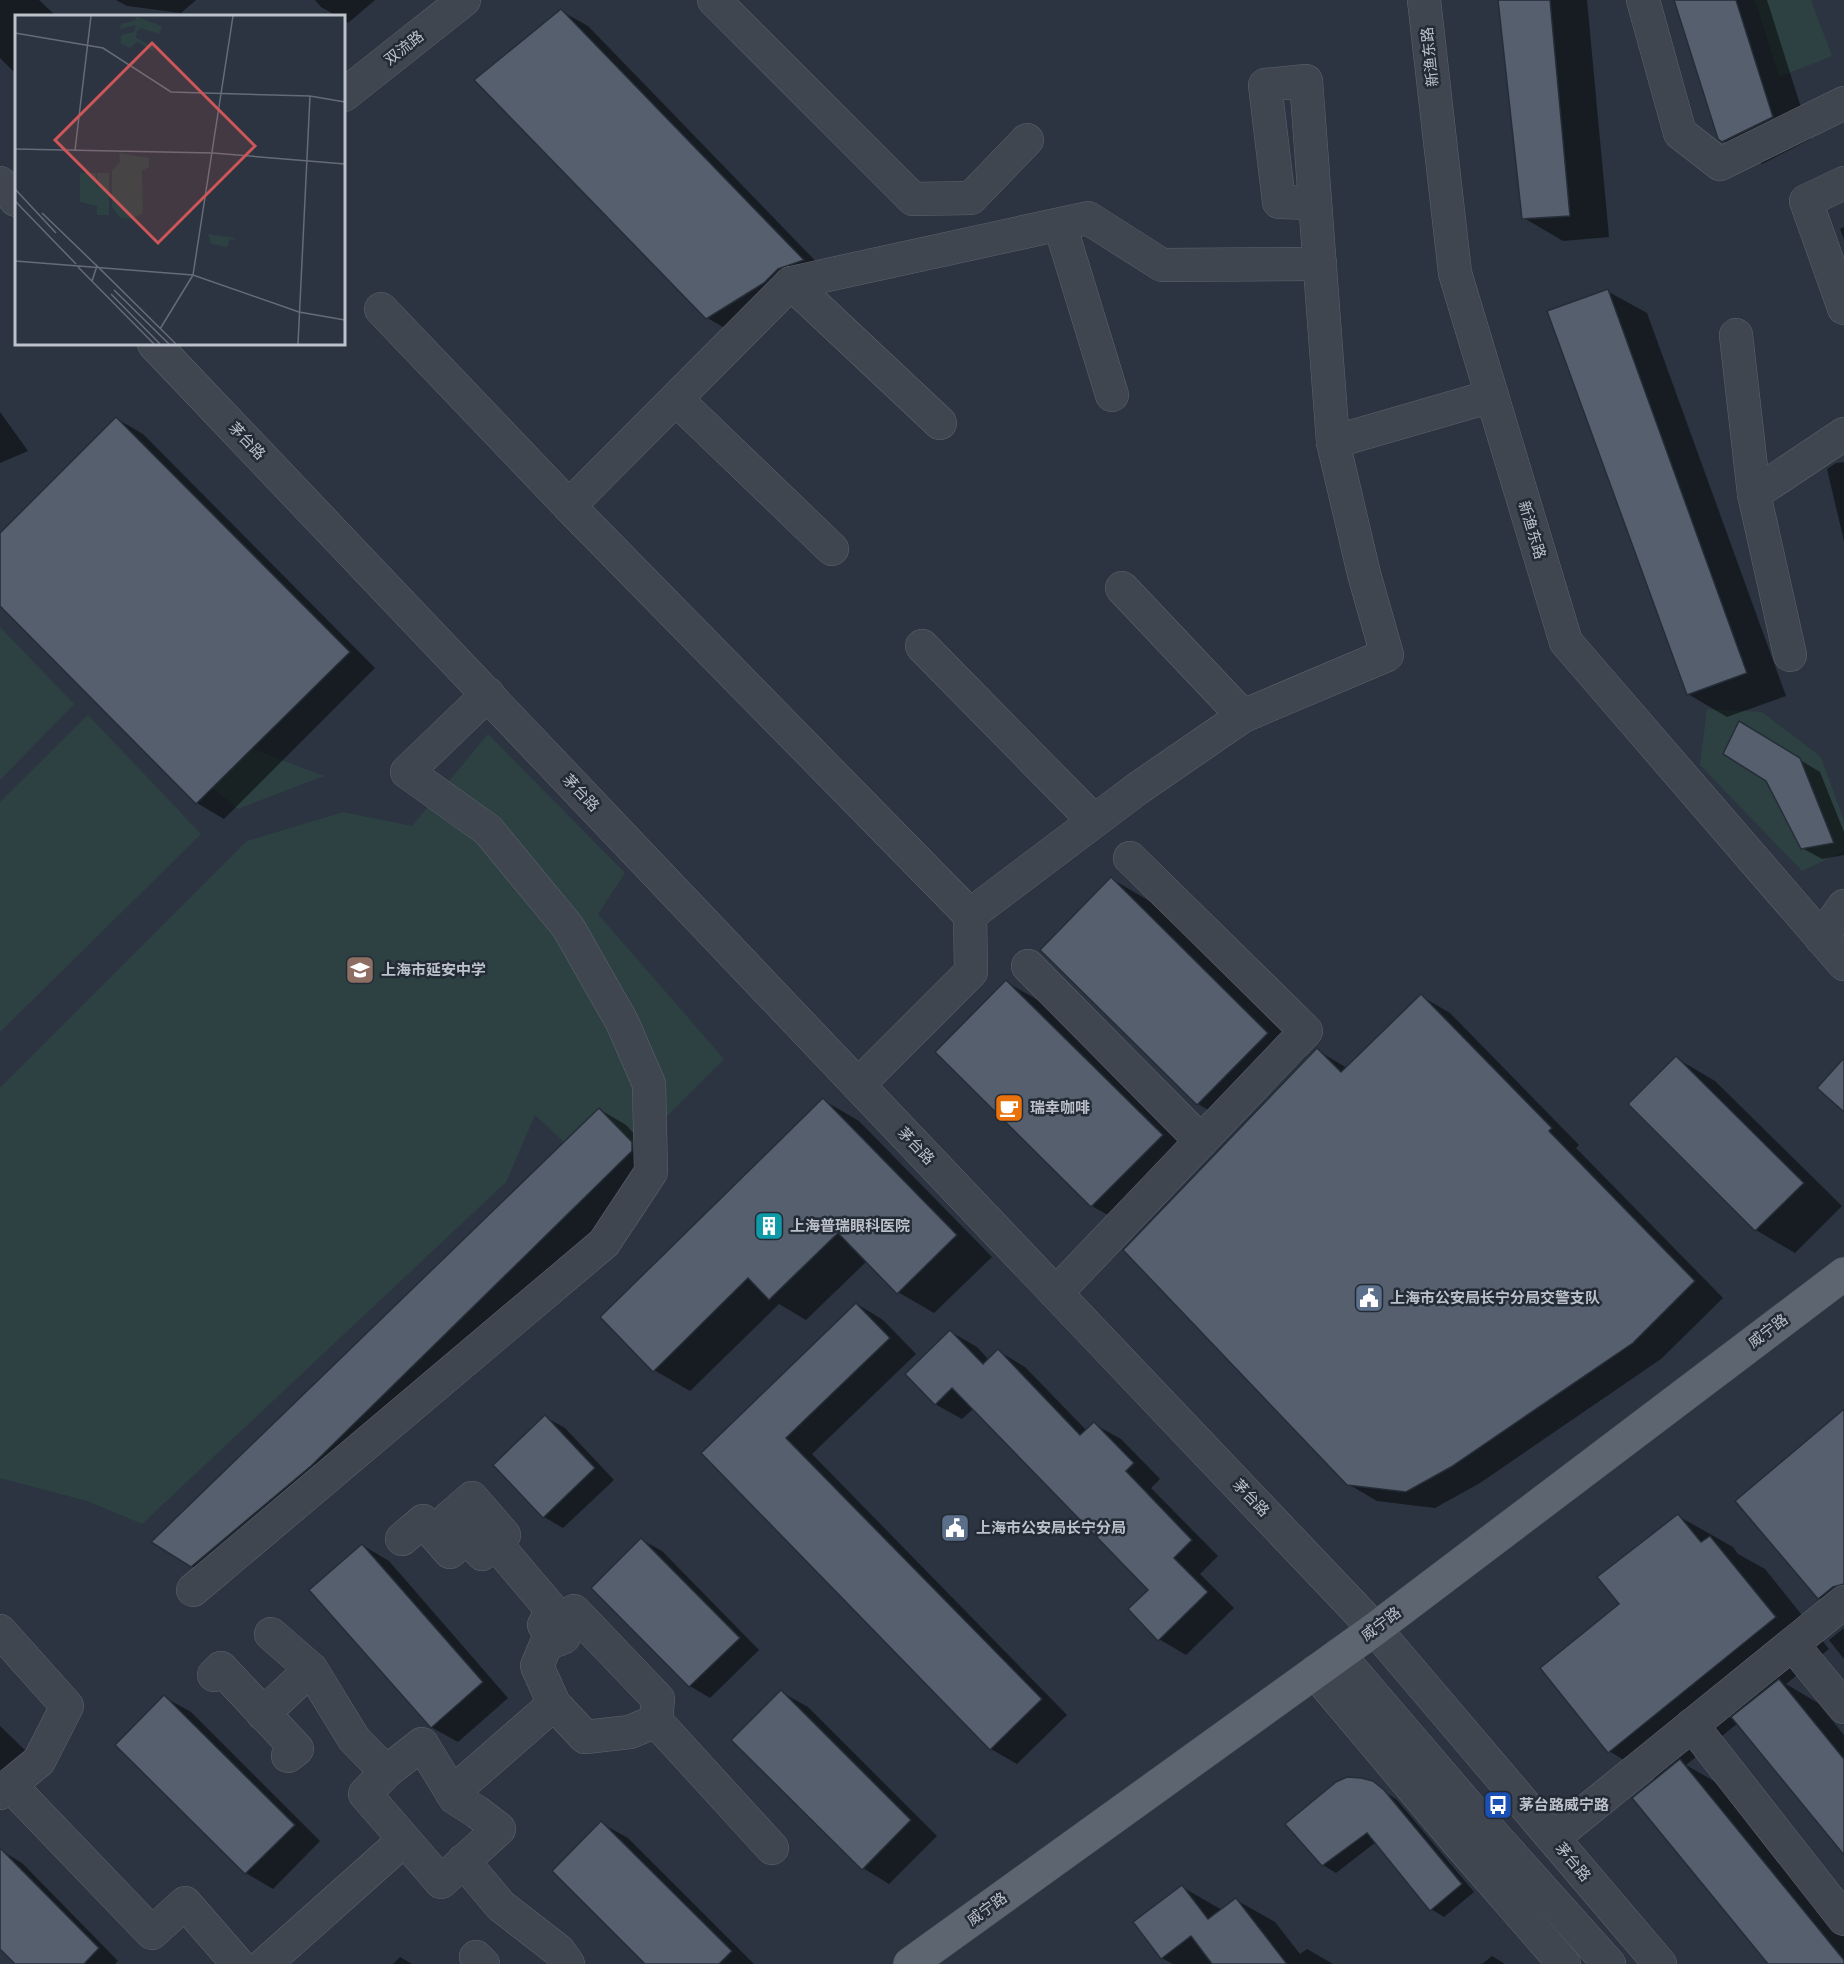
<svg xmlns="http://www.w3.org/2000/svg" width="1844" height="1964" font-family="Figtree,'Noto Sans SC',sans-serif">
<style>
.green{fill:#2e4142}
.shadow{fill:#0007}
.building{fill:#565f6d;stroke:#252d38;stroke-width:1.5}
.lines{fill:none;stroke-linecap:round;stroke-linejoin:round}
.minor-casing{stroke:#5d646e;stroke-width:34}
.major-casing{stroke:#484f5a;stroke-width:34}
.minor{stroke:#3f4650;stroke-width:33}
.major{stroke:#5d6570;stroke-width:33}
.labels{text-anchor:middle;stroke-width:5;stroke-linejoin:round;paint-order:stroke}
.street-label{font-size:15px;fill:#bcc1ca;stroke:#232b36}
.poi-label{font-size:15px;font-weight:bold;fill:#bcc1ca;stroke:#232b36;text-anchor:start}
.inset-road{fill:none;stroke:#656c77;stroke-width:1.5}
.view{fill:#ce5659;fill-opacity:0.15;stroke:#ce5659;stroke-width:3}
.inset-edge{fill:none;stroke:#bcc1ca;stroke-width:3}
</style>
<rect width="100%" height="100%" fill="#2b3440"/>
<g class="green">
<polygon points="1755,0 1811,0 1832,56 1779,77"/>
<polygon points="0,627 74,704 0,780"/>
<polygon points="1707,709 1762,712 1821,757 1844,821 1844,851 1802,871 1700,765"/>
<polygon points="88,715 201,834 0,1032 0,802"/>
<polygon points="488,734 625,873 598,914 724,1059 636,1147 599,1108 564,1142 535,1115 506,1182 142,1524 87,1501 0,1478 0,1088 247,841 343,812 412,826"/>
<polygon points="253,749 324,776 238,809 212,788"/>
</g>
<g class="shadow">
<polygon points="0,0 39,0 56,16 16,16 16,74 0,58"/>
<polygon points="116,0 196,0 181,13 127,6"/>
<polygon points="315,0 375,0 348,23 344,20 344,16 337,16 321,7"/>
<polygon points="1499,0 1587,0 1609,237 1563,241 1524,218"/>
<polygon points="1676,0 1767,0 1811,139 1762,164 1723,141"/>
<polygon points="561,11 588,26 829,275 733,333 706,317"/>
<polygon points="1844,227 1844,239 1840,229"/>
<polygon points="1607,291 1647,313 1786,696 1727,717 1688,694"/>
<polygon points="0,412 28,451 0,463"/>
<polygon points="117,419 143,434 375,668 224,819 197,803 0,604 0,535"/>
<polygon points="1844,462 1844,541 1827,469 1836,463"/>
<polygon points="1759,735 1820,772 1844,832 1844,855 1822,859 1802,848"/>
<polygon points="1112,879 1151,902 1306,1056 1237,1127 1198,1104"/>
<polygon points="1006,982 1045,1004 1201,1158 1131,1228 1092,1206"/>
<polygon points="1421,996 1450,1013 1579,1145 1576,1148 1723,1298 1661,1359 1480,1483 1435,1508 1377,1501 1348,1484 1317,1050 1347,1068"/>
<polygon points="1676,1058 1715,1081 1842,1206 1795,1253 1756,1230 1630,1104"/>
<polygon points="823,1100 859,1121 992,1257 934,1313 898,1292 867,1261 806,1320 779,1304 690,1391 654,1370"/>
<polygon points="599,1109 626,1125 658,1159 658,1167 338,1481 218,1582 192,1566"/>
<polygon points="857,1304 883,1320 916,1354 812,1454 1067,1715 1017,1764 991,1749 703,1453"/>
<polygon points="951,1332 977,1347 989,1360 998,1351 1025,1367 1087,1431 1094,1424 1121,1439 1160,1479 1151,1488 1218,1556 1200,1574 1234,1608 1186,1655 1159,1639 1151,1590 974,1408 962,1419 935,1404"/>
<polygon points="1844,1411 1844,1613 1819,1598"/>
<polygon points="545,1417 565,1428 614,1480 563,1528 544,1517"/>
<polygon points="1678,1516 1733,1547 1738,1554 1765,1569 1829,1649 1786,1684 1818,1703 1844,1735 1844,1853 1738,1723 1686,1765 1719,1784 1844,1937 1844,1964 1770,1964 1657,1780 1609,1751 1621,1604"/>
<polygon points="642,1540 662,1551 759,1650 710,1698 690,1686 593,1588"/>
<polygon points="362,1545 389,1561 508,1698 458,1742 429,1726"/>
<polygon points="1844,1628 1844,1659 1829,1640"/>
<polygon points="781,1692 808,1707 937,1836 889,1884 863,1868"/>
<polygon points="164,1697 191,1712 320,1841 273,1889 246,1873 117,1745"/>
<polygon points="0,1726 30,1755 0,1785"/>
<polygon points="1372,1783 1397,1800 1474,1892 1444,1917 1431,1909 1376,1842 1336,1873 1323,1865 1287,1824"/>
<polygon points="601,1823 628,1838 754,1964 647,1964"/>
<polygon points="2,1851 22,1863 118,1961 115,1964 17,1964 0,1946 0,1853"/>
<polygon points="1182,1887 1222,1910 1236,1900 1275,1922 1300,1954 1307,1949 1333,1964 1173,1964 1162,1958 1135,1923"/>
<polygon points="1492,1956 1505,1964 1482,1964"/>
<polygon points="400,1957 412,1964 393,1964"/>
</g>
<g class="building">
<polygon points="1498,0 1550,0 1570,216 1522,219"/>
<polygon points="1674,0 1736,0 1773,117 1722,142 1718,139"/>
<polygon points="561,9 623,73 804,260 778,269 764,283 706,319 474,80"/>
<polygon points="1608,289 1747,673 1687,695 1547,311"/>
<polygon points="116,417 350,652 196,804 0,606 0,533"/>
<polygon points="1739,721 1800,758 1834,843 1801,849 1766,781 1723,754"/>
<polygon points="1111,877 1268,1033 1197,1105 1040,950"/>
<polygon points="1006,980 1163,1135 1091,1207 935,1052"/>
<polygon points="1421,994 1552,1128 1549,1131 1695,1281 1633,1343 1451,1467 1406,1492 1347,1485 1123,1250 1317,1048 1341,1072"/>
<polygon points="1676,1056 1804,1183 1755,1231 1628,1104"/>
<polygon points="1844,1058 1844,1112 1817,1088"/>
<polygon points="823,1098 957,1235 897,1294 838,1233 769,1300 748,1278 653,1372 600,1317"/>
<polygon points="599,1108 632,1142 632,1151 311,1466 191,1567 151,1542"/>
<polygon points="856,1303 890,1338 786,1438 1042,1699 990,1750 701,1453"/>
<polygon points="950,1330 983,1364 998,1349 1080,1435 1094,1422 1134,1463 1126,1471 1192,1540 1174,1558 1208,1592 1158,1641 1128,1609 1148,1590 952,1388 935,1405 905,1374"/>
<polygon points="1844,1409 1844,1584 1833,1587 1818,1599 1735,1501"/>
<polygon points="545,1415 595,1468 543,1518 493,1465"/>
<polygon points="1678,1514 1701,1542 1710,1536 1776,1617 1608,1753 1540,1668 1619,1604 1597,1577"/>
<polygon points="641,1538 740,1638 689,1687 591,1588"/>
<polygon points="362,1544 483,1682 431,1728 309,1590"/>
<polygon points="1779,1679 1844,1759 1844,1855 1731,1717"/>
<polygon points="781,1690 911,1820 862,1870 731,1740"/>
<polygon points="164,1695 295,1825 245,1874 115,1745"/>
<polygon points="1680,1759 1844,1960 1844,1964 1768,1964 1632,1798"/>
<polygon points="1347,1777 1361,1778 1373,1781 1384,1790 1462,1884 1430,1911 1367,1833 1322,1866 1285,1824 1336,1782"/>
<polygon points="601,1821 732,1951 719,1964 645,1964 552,1871"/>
<polygon points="0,1848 99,1948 84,1964 15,1964 0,1949"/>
<polygon points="1182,1885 1208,1919 1236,1898 1287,1964 1212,1964 1191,1936 1161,1959 1133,1922"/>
</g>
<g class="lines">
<g class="minor-casing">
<g id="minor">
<polyline points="714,0 913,199 971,198 1027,140"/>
<polyline points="1424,0 1455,273 1566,642 1844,964"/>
<polyline points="1643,0 1680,133 1720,164 1844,103"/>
<polyline points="344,95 464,0"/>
<polyline points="0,183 16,200"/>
<polyline points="1844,183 1806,201 1844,308"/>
<polyline points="1315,203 1279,202 1265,85 1306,81 1333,442 1492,396"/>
<polyline points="1060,225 1112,395"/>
<polyline points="1320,264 1162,265 1088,218 791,283 569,506 970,915 1137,789 1243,716 1387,655 1364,574 1333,442"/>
<polyline points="791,283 940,423"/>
<polyline points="381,309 569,506"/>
<polyline points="1736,335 1754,494"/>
<polyline points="154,344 1375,1629 1660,1964"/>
<polyline points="676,399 832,549"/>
<polyline points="1122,588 1243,716"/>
<polyline points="922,646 1094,821"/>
<polyline points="1790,655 1754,494 1844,434"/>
<polyline points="1821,938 1844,906"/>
<polyline points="1028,966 1201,1141"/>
<polyline points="858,1085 971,972 970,915"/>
<polyline points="1056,1293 1306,1031 1130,858"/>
<polyline points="402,1539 423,1521 450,1552 468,1537 450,1517 472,1498 504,1535 482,1554 468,1537"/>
<polyline points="495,1543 552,1610 544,1625 557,1640 564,1637"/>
<polyline points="193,1590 604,1243 651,1172 649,1084 622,1022 568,927 488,830 407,772 488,694"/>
<polyline points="0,1631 67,1706 39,1761 0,1793"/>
<polyline points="551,1633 537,1666 554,1704 585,1737 630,1732 656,1721 658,1699 574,1611"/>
<polyline points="271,1634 311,1669 354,1739 386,1772 422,1744 455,1798 477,1812 499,1829 441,1882 365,1794 386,1772"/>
<polyline points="1792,1644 1844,1707"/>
<polyline points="1339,1655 1480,1820 1609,1964"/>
<polyline points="1315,1672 1457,1841 1564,1964"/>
<polyline points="214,1675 221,1668 297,1749 288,1756"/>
<polyline points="263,1714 311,1669"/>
<polyline points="656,1721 772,1848"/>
<polyline points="1692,1725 1844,1919"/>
<polyline points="10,1785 152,1933 185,1903 238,1964"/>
<polyline points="452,1793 554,1704"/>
<polyline points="1553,1838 1844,1602"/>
<polyline points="463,1861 501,1906 559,1951 568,1964"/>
<polyline points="476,1957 483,1964"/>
<polyline points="265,1964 404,1840"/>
</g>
</g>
<g class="major-casing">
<polyline id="major" points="910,1964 1375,1629 1844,1274"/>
</g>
<use href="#minor" class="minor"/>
<use href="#major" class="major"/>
</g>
<defs>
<g id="school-square" transform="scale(1.5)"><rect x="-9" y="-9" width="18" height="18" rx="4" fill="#8d6e63" stroke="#232b36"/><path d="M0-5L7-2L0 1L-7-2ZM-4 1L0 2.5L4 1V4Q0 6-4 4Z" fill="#fff"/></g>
<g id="cafe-square" transform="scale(1.5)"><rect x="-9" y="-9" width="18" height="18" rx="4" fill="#e8710a" stroke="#232b36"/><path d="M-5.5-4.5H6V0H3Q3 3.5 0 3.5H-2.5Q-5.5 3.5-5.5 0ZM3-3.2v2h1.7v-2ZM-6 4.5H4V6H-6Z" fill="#fff"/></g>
<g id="building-square" transform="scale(1.5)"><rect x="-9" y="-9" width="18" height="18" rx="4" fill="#0f9aa8" stroke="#232b36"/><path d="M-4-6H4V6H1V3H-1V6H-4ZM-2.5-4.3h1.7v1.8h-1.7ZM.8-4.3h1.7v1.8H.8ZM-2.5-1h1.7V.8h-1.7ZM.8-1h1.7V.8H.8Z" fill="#fff"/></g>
<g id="civic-square" transform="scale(1.5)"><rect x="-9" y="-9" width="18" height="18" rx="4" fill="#5c6f8a" stroke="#232b36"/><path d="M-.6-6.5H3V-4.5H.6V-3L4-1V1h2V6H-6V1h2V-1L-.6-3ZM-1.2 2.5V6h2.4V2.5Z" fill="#fff"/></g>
<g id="bus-square" transform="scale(1.5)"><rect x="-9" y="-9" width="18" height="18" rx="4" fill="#1a4fb4" stroke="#232b36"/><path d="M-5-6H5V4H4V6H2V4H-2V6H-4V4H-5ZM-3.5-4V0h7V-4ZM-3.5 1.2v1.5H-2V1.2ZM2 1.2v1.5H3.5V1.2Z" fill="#fff"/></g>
</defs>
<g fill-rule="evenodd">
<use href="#school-square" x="360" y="970"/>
<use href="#cafe-square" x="1009" y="1108"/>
<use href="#building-square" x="769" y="1226"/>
<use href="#civic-square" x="1369" y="1298"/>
<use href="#civic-square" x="955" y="1528"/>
<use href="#bus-square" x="1498" y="1805"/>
</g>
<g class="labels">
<g class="street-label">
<text transform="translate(404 48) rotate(-38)" y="5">双流路</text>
<text transform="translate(1430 57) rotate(-96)" y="5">新渔东路</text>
<text transform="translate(247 441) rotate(46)" y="5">茅台路</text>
<text transform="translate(1532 530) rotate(73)" y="5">新渔东路</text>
<text transform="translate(581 793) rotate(46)" y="5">茅台路</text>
<text transform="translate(916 1146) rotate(46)" y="5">茅台路</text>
<text transform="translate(1768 1331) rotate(-37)" y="5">威宁路</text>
<text transform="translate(1251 1498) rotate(46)" y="5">茅台路</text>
<text transform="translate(1381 1624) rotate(-37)" y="5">威宁路</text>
<text transform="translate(1573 1862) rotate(50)" y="5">茅台路</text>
<text transform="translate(987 1909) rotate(-36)" y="5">威宁路</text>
</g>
<g class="poi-label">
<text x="381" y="975">上海市延安中学</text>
<text x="1030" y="1113">瑞幸咖啡</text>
<text x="790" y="1231">上海普瑞眼科医院</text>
<text x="1390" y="1303">上海市公安局长宁分局交警支队</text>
<text x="976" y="1533">上海市公安局长宁分局</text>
<text x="1519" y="1810">茅台路威宁路</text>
</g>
</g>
<g transform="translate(15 15)">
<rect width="330" height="330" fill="#2b3440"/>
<path d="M 120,1 L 147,11 L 144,19 L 126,13 L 122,16 L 121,23 L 139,32 L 138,36 L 122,27 L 115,33 L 106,29 L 106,20 L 119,17 L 121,10 L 105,14 L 106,9 L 121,5 ZM 104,138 L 134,143 L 134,152 L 127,156 L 128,198 L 116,204 L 105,203 L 97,192 L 97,156 L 105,147 ZM 65,158 L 81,158 L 82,178 L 82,158 L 94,158 L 94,200 L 82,200 L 82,191 L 65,187 ZM 193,219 L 220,223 L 220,225 L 215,224 L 212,232 L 196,229 Z" fill="#2e4142"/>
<path class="inset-road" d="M 0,18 L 88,33 L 156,77 L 295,81 L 330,87M 0,134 L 198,138 L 330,149M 60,135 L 76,1M 0,174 L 41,218M 0,186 L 61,249M 27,198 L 82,251M 0,246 L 178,260 L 284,297 L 330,305M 63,252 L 139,329M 178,260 L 218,1M 77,266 L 82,251 L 161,329M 99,275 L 154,329M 96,279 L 145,329M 145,314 L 178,260M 283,329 L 295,81"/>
<path class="view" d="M 137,28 L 240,131 L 143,228 L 40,125 Z"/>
<rect width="330" height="330" class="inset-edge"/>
</g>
</svg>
